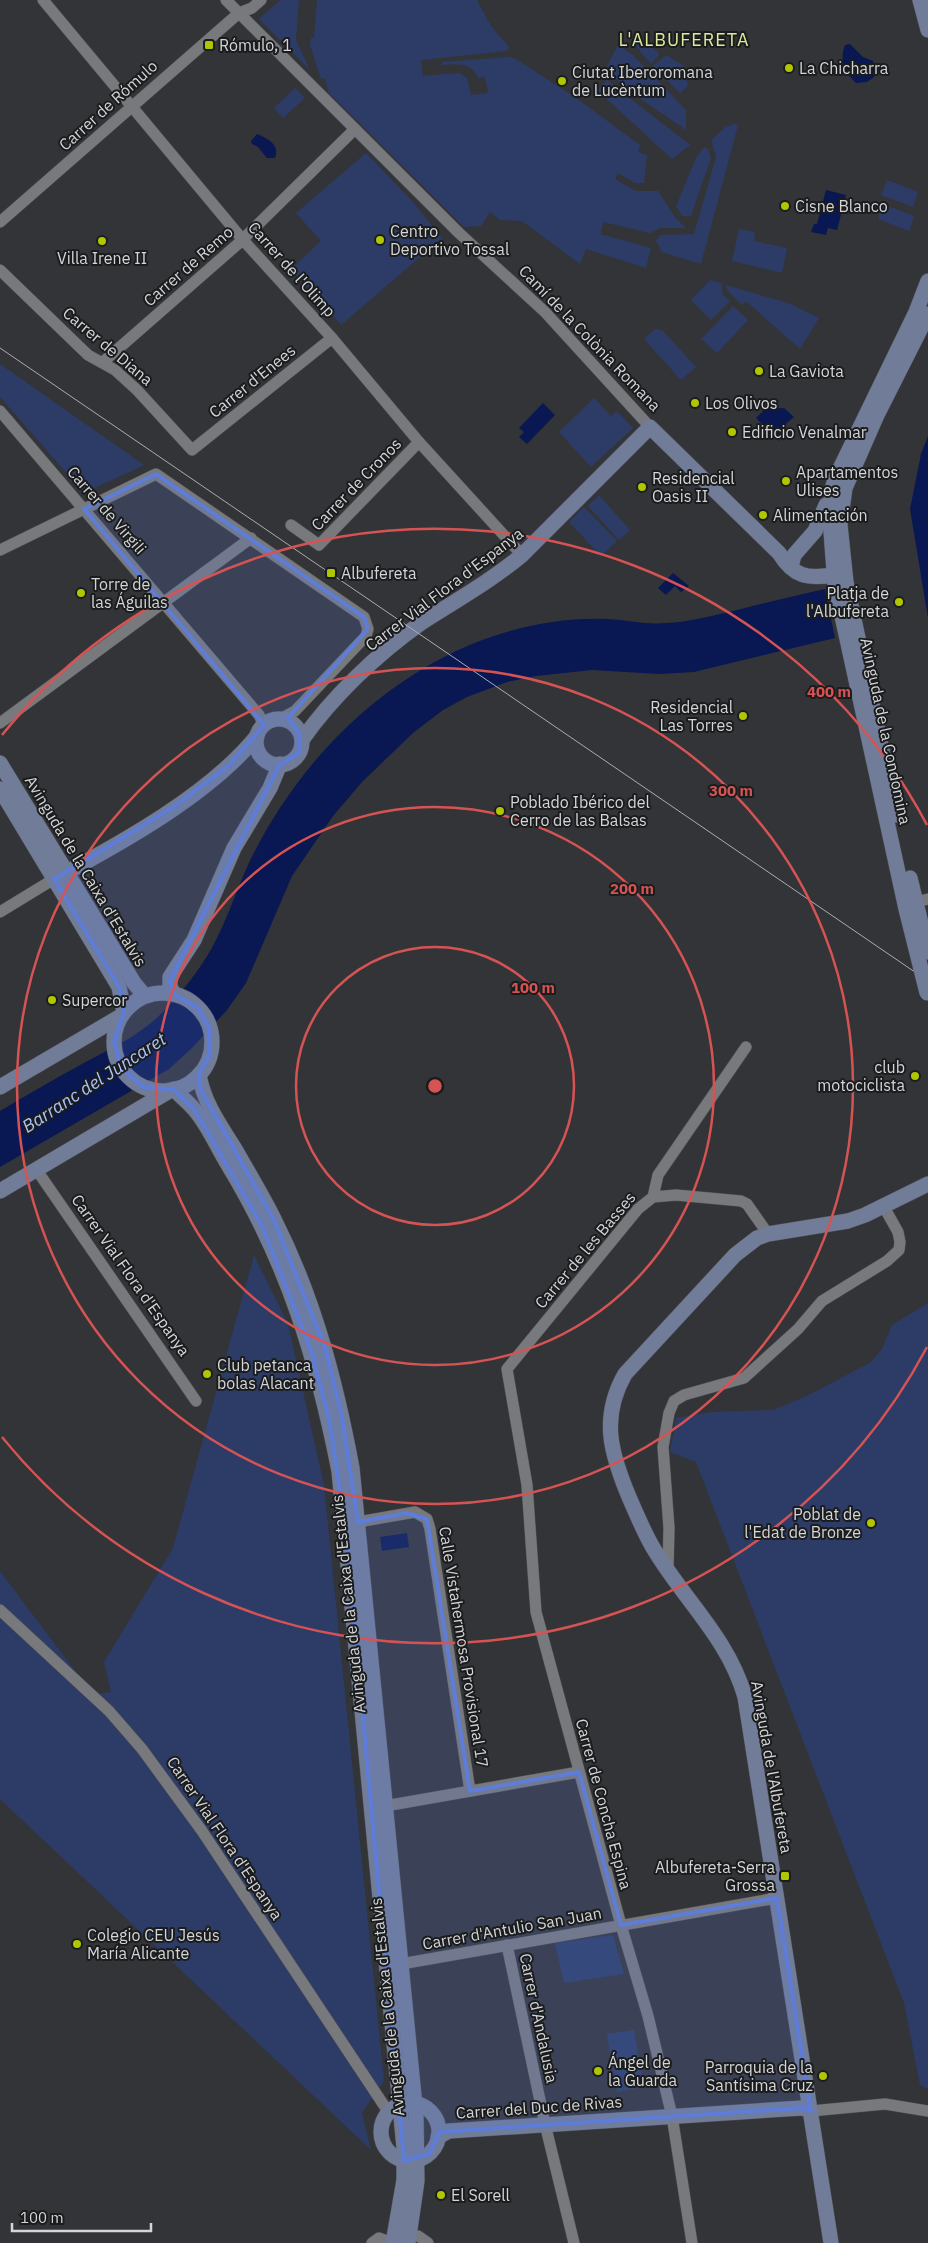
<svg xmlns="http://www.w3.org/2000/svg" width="928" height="2243" font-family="'IBM Plex Sans',sans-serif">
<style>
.green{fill:#2c3c67}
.water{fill:#091752}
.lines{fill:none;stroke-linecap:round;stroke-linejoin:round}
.street-casing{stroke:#4e5053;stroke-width:12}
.secondary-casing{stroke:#4e5053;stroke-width:16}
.street{stroke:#77797d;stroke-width:11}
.secondary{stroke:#717c99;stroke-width:15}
.tram{stroke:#abacaf;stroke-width:1}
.secondary-bridge-casing{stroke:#4e5053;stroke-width:16;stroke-linecap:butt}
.secondary-bridge{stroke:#717c99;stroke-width:15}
.marked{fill:#5d7dd8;fill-opacity:0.2;stroke:#5d7dd8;stroke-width:4;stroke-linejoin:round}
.ring{fill:none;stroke:#d65354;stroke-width:2.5}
.poi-dot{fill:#b1c500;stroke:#1b1c1d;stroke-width:2}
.labels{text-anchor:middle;stroke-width:4;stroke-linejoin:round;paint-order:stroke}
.poi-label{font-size:16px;fill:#d4d5d7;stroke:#1b1c1d;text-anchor:start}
.street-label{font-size:16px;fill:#d4d5d7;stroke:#1b1c1d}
.neighbourhood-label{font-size:18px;letter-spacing:1px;fill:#dbe99c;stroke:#1b1c1d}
.water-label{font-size:18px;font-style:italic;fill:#adc5fd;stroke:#1b1c1d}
.centre{fill:#d65354;stroke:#1b1c1d;stroke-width:2.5}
.ring-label{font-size:15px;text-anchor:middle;font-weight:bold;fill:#d65354;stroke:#1b1c1d;stroke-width:4;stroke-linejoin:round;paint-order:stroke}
</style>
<rect width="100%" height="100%" fill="#333438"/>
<g class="green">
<polygon points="280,0 299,0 296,40 310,70 259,19"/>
<path d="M 317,0 L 477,0 L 491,26 L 509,47 L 507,51 L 421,60 L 423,76 L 459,73 L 467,78 L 471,95 L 488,93 L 485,77 L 478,78 C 471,62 457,64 442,65 L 442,62 L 511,57 L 519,61 L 576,98 L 640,145 L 638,152 L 647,155 L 644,183 L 635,183 L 618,173 L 615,179 L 636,191 L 658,191 L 675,217 L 686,228 L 660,228 L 650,233 L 603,222 L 601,234 L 651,248 L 646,268 L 586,249 L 580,264 L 522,221 L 500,220 L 490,212 L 481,226 L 464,227 L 328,92 L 325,78 L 321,79 L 310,45 L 311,38 L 314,38 Z"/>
<polygon points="643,42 658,52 659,55 651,64 635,45"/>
<polygon points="618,45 633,55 686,110 686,130 638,97 605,70"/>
<polygon points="666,55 684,66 688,86 680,93 653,66"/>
<polygon points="607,80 690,145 672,159 597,90"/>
<polygon points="295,88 305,98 283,118 274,108"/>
<polygon points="734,124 738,125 701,264 662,252 656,241 660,235 694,234 716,157 711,140 726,127"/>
<polygon points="704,147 708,149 711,158 691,216 682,216 676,206 697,156"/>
<polygon points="366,153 413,202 442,238 341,325 291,269 321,241 296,213"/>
<polygon points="887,180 918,192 913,207 881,195"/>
<polygon points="883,204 914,216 909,231 878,219"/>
<polygon points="739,229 755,232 754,241 787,248 782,273 732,261"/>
<polygon points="710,280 721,283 723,295 730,301 711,320 691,300"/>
<polygon points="726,285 791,304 819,318 800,349 746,301 742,305 727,290"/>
<polygon points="733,306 748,320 717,353 701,339"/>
<polygon points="655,329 662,330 696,367 681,380 644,339"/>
<polygon points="0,364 144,465 84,493 0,397"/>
<polygon points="594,398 611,416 617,411 633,428 591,467 559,432"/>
<polygon points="599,495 630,530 619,540 588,506"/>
<polygon points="584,507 617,541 601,556 569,522"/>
<polygon points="254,1255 288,1324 324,1485 384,2081 362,2113 371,2150 0,1799 0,1571 93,1695 111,1692 104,1662 173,1548"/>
<polygon points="928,1303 928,2089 920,2085 904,2003 696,1462 670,1452 676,1418 712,1412 773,1410 809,1395 871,1362 882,1349 892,1325"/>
<polygon points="613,1935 624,1974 564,1983 555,1943"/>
<polygon points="634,2030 644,2087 617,2092 607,2034"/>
</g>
<g class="water">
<path d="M 850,44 L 863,57 L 873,61 L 876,69 L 874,77 L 867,82 L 856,83 C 845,73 839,60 845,45 Z"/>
<path d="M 257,134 C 268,139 280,144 275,158 L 267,158 L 258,147 L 252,144 L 251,141 Z"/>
<polygon points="826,190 846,195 837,230 828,228 826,235 811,232 814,224 817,224"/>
<polygon points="543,403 555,415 527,444 519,437 524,432 519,428"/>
<polygon points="784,408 794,417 781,428 784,432 779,441 756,418 765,409"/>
<polygon points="928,436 928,618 910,509 921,454"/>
<polygon points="673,573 689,586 681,592 675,586 666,595 658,588"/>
<path d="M 825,589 L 835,638 L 694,672 L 659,674 L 592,670 L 536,676 L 507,682 L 467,697 L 443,710 L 413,733 L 362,782 L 333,816 L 292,876 L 246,983 L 227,1010 L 193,1047 L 169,1069 L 0,1167 L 0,1111 C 27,1095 54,1079 82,1064 C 112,1048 141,1035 165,1010 C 184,990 205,963 217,938 C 229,914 237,889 248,865 C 291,774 364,695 456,651 C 502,629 557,617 608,619 C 627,620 647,625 666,623 C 689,622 711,616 733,611 C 764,603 794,596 825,589 Z"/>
<polygon points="407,1533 409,1547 382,1551 380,1537"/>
</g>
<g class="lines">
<g class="street-casing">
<g id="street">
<polyline points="43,0 243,240 332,338 419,442 522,555"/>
<polyline points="226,0 459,233 545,312 650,427"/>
<polyline points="0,222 239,13 252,8 261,0"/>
<polyline points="0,270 88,355 115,370 137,390 192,450 332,338"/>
<polyline points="103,362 239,243 355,129"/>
<polyline points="0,411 259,715 264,725"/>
<polyline points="291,525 319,545 419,442"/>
<polyline points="0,550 156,474 364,617 368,629 366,636 295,711 280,719"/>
<polyline points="0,723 251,538"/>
<polyline points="909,907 915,902 928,899"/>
<polyline points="0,912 54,879"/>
<polyline points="36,1169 196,1401"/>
<polyline points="653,1197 676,1195 741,1201 747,1204 768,1234"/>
<polyline points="358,1522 415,1512 427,1519 430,1529 470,1791"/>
<polyline points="668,1569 669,1528 663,1447 669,1413 674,1401 684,1395 744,1378 798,1329 822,1301 887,1261 899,1250 900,1242 898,1232 884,1207"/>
<polyline points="0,1610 109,1711 142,1749 202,1831 389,2113"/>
<polyline points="385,1806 579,1772"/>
<polyline points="507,1945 545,2124 574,2243"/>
<polyline points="401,1964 777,1898"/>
<polyline points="811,2111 885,2104 928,2111"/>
<polyline points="409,2235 418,2236 428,2243"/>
<polyline points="372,2243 379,2238 392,2243"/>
<polyline points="692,2243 672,2116 648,2016 621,1925 536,1612 527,1485 507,1369 638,1209 653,1197 658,1175 746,1047"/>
</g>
</g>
<g class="secondary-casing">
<g id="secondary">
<polyline points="920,0 928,30"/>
<polyline points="791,567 794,555 815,531 826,505"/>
<circle cx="279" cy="742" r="23"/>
<path d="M 302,740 C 332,697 377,654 421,623 C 455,601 491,581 522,555 L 650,427 L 779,553 C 794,577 807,579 834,575 L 843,564"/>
<polyline points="0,763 134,983 145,996"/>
<polyline points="0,789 119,987 124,1012"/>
<polyline points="896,815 846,582 840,525 845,488 877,415 928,314"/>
<path d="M 58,877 C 123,842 210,794 257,736"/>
<polyline points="910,878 928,952"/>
<polyline points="921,969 906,909 835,584 830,519 832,490 835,479 916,312 928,281"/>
<circle cx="163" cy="1042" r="49"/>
<polyline points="174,994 170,987 170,977 194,940 234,848 270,788 280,764"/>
<path d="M 199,1075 C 204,1103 220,1125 235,1149 C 248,1172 262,1195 274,1219 C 314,1298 336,1382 352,1468 L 416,2116 L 417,2181 L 408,2243"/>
<polyline points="0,1087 121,1016"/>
<path d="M 174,1089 C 180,1096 187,1101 193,1108 C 207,1123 216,1145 227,1163 C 287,1261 317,1359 339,1471 L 404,2148 L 404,2180 L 393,2243"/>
<polyline points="0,1191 171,1090"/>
<circle cx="410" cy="2132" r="29"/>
<polyline points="438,2137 449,2131 802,2108 811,2111"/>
<path d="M 831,2243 L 745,1697 C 728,1637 682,1598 652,1546 C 643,1530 636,1513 629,1497 C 611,1454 600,1418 625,1374 L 735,1255 L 757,1238 L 768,1234 L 848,1221 L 865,1215 L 928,1184"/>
</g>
</g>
<use href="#street" class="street"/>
<use href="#secondary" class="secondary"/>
<polyline class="tram" points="0,348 928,981"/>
<g class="secondary-bridge-casing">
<polyline id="secondary-bridge" points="921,969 927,993"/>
</g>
<use href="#secondary-bridge" class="secondary-bridge"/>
</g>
<path class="marked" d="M 156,474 L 364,617 L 368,629 L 288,718 L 300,734 L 299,753 L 279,766 L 170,981 L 174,994 L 198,1008 L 209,1027 L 210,1054 L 199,1075 L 201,1090 L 274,1220 L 325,1347 L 342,1417 L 358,1522 L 407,1513 L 427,1519 L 470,1791 L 579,1772 L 621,1925 L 777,1898 L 811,2111 L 802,2108 L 440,2132 L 429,2154 L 404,2161 L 345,1525 L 329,1419 L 311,1351 L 262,1226 L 194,1109 L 174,1090 L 143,1087 L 121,1068 L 114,1041 L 124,1012 L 119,987 L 54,879 L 175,806 L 229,765 L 264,725 L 84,509 Z"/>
<g class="ring">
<circle cx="435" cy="1086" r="139"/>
<circle cx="435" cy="1086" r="279"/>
<circle cx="435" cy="1086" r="418"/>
<path d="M927 1347A557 557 0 0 1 2 1437M2 735A557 557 0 0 1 927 825"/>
</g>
<g class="poi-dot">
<rect x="204" y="40" width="10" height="10" rx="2.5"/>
<circle cx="789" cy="68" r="5"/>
<circle cx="562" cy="81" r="5"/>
<circle cx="785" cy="206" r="5"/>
<circle cx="380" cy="240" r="5"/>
<circle cx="102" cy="241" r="5"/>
<circle cx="759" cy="371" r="5"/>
<circle cx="695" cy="403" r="5"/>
<circle cx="732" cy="432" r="5"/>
<circle cx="786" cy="481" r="5"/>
<circle cx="642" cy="487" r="5"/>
<circle cx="763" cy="515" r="5"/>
<rect x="326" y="568" width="10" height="10" rx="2.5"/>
<circle cx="81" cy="593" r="5"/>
<circle cx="899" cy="602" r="5"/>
<circle cx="743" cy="716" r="5"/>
<circle cx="500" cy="811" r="5"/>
<circle cx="52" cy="1000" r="5"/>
<circle cx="915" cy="1076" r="5"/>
<circle cx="207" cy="1374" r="5"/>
<circle cx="871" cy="1523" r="5"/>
<rect x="780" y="1871" width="10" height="10" rx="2.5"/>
<circle cx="77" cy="1944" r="5"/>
<circle cx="598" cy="2071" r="5"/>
<circle cx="823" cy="2076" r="5"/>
<circle cx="441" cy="2195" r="5"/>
</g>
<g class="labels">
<g class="poi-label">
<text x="219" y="51">Rómulo, 1</text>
<text x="799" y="74">La Chicharra</text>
<text x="572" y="78">Ciutat Iberoromana<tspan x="572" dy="18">de Lucèntum</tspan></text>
<text x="795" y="212">Cisne Blanco</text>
<text x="390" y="237">Centro<tspan x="390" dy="18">Deportivo Tossal</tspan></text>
<text x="102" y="264" text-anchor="middle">Villa Irene II</text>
<text x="769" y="377">La Gaviota</text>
<text x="705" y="409">Los Olivos</text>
<text x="742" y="438">Edificio Venalmar</text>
<text x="796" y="478">Apartamentos<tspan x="796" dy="18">Ulises</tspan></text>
<text x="652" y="484">Residencial<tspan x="652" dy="18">Oasis II</tspan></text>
<text x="773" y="521">Alimentación</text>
<text x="341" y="579">Albufereta</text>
<text x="91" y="590">Torre de<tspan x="91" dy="18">las Águilas</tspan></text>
<text x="889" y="599" text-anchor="end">Platja de<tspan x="889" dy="18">l'Albufereta</tspan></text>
<text x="733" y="713" text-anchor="end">Residencial<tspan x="733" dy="18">Las Torres</tspan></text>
<text x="510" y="808">Poblado Ibérico del<tspan x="510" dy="18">Cerro de las Balsas</tspan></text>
<text x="62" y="1006">Supercor</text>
<text x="905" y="1073" text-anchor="end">club<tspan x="905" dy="18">motociclista</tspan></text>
<text x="217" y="1371">Club petanca<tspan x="217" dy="18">bolas Alacant</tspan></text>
<text x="861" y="1520" text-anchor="end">Poblat de<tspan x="861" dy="18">l'Edat de Bronze</tspan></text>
<text x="775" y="1873" text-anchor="end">Albufereta-Serra<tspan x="775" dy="18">Grossa</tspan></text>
<text x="87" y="1941">Colegio CEU Jesús<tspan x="87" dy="18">María Alicante</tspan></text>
<text x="608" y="2068">Ángel de<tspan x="608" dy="18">la Guarda</tspan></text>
<text x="813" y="2073" text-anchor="end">Parroquia de la<tspan x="813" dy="18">Santísima Cruz</tspan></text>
<text x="451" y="2201">El Sorell</text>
</g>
<g class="street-label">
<text transform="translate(108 105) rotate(-42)" y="6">Carrer de Rómulo</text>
<text transform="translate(188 266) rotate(-41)" y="6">Carrer de Remo</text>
<text transform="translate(292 269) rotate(48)" y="6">Carrer de l'Olimp</text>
<text transform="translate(590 338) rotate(46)" y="6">Camí de la Colònia Romana</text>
<text transform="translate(108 346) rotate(40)" y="6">Carrer de Diana</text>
<text transform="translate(252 381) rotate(-39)" y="6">Carrer d'Enees</text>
<text transform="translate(356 484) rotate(-46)" y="6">Carrer de Cronos</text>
<text transform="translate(107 510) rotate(49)" y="6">Carrer de Virgili</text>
<text transform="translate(444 589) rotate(-37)" y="6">Carrer Vial Flora d'Espanya</text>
<text transform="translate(886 731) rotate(78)" y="6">Avinguda de la Condomina</text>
<text transform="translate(86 871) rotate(59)" y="6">Avinguda de la Caixa d'Estalvis</text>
<text transform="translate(585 1250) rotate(-50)" y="6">Carrer de les Basses</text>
<text transform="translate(131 1275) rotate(55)" y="6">Carrer Vial Flora d'Espanya</text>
<text transform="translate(348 1604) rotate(-96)" y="6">Avinguda de la Caixa d'Estalvis</text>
<text transform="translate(464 1647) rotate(81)" y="6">Calle Vistahermosa Provisional 17</text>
<text transform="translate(772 1767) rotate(80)" y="6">Avinguda de l'Albufereta</text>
<text transform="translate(604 1804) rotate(75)" y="6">Carrer de Concha Espina</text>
<text transform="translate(225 1838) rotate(56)" y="6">Carrer Vial Flora d'Espanya</text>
<text transform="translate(512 1928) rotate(-10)" y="6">Carrer d'Antulio San Juan</text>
<text transform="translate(387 2007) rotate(-96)" y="6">Avinguda de la Caixa d'Estalvis</text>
<text transform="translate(539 2018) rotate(78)" y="6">Carrer d'Andalusia</text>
<text transform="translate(539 2107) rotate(-4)" y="6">Carrer del Duc de Rivas</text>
</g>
<g class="neighbourhood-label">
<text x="684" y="46">L'ALBUFERETA</text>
</g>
<g class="water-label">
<text transform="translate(94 1083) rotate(-33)" y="6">Barranc del Juncaret</text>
</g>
</g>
<circle cx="435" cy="1086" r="8" class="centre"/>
<g class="ring-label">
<text x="829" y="697">400 m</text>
<text x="731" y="796">300 m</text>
<text x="632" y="894">200 m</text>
<text x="533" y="993">100 m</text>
</g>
<path d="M12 2223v8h139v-8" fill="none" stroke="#d4d5d7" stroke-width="2.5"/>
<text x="20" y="2223" font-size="15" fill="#d4d5d7" stroke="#1b1c1d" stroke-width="4" paint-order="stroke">100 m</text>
</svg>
